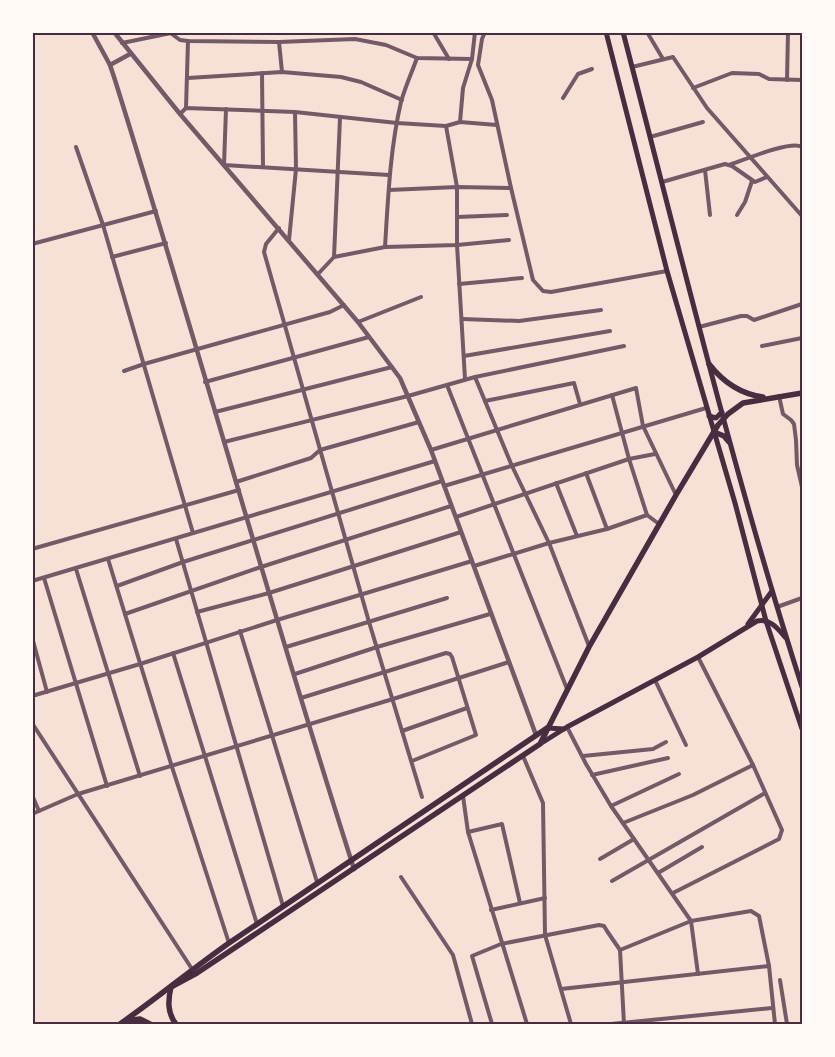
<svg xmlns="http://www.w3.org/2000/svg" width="835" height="1057" font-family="Jost,sans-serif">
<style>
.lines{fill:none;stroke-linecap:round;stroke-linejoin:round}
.minor{stroke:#755966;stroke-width:4}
.tertiary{stroke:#755966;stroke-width:4.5}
.secondary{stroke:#4a2c40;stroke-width:5}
.primary{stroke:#4a2c40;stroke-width:5.5}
.neatline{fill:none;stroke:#4a2c40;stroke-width:2}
</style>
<rect width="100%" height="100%" fill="#f7e1d7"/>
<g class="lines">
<g class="minor">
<polyline points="169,32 180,40 188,41 279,42 355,39 386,45 417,58 472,59"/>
<polyline points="433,32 449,59"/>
<polyline points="485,32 482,39 478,65 492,100 511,188 533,280 543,291 551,292 667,271"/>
<polyline points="647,32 663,59"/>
<polyline points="279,42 282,72"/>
<polyline points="122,43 176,32"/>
<polyline points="632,67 673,57 707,108 802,216"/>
<polyline points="262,73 263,167"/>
<polyline points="188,78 282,72 341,77 361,82 402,100"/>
<polyline points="787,80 788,32"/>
<polyline points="693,88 732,73 759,74 769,79 802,80"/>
<polyline points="563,98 578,74 592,69"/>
<polyline points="186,108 188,41"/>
<polyline points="226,109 224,165 389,175"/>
<polyline points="180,114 186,108 295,112 397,123 446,126 460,122 497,125"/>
<polyline points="460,122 463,88 472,59 475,32"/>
<polyline points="446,126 457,187 457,245 465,379"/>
<polyline points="650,137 703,122"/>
<polyline points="76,147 103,225 193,533"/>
<path d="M 729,165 C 744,160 791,140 802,147"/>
<polyline points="705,170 710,215"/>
<polyline points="662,182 725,164 732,166 755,182 767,177"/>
<polyline points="389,190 457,187 511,188"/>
<polyline points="737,215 745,202 752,181"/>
<polyline points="457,217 507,215"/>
<polyline points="279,228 266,244 264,252 369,622 422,797"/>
<polyline points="289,240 296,169 295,112"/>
<polyline points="32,244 156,211"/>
<path d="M 385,247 C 388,199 390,149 401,102 C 405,87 412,72 417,58"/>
<polyline points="112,257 166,243"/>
<polyline points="334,257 340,118"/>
<polyline points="318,274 334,257 385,247 457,245 509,240"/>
<polyline points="459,284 522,278"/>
<polyline points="462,319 519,321 601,310"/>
<polyline points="358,322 421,297"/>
<polyline points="699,327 741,316 747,316 754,320 802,304"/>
<polyline points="762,346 802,338"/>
<polyline points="464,356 610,331"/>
<polyline points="124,371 144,364 330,312 344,305"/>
<polyline points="475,377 512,466 549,543 589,646"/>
<polyline points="205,382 369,337"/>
<polyline points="447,385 567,689"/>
<polyline points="612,395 629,459 647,515 659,524"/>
<polyline points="779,396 783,414 791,420 794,424 796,440 797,465 802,487"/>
<polyline points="485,401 574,383 580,404"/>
<polyline points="215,412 392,367"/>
<polyline points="224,442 408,396 475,377 624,346"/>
<polyline points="431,450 636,388 643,426 676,495"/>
<polyline points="586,473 607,529"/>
<polyline points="236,482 311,458 320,450 419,422"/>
<polyline points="556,483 577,536"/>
<polyline points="444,486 706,408"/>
<polyline points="456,517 629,459 655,454"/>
<polyline points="176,539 283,906"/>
<polyline points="32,549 239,490"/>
<polyline points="108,559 172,767 229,943"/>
<polyline points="474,566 549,543 607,529 647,515"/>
<polyline points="76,569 140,776"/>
<polyline points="44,578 107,786"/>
<polyline points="32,581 435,461"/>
<polyline points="117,586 183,562 442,481"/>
<polyline points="777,607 802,598"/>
<polyline points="197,612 269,593 461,532"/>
<polyline points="125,614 261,567 451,506"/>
<polyline points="240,631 317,882"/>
<polyline points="32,637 47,692"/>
<polyline points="286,647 447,598"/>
<polyline points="173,653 257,924"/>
<polyline points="295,674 377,647 490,614"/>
<polyline points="655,680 686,745"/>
<polyline points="32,696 140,664 277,620 472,561"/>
<polyline points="301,698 446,653 450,654 452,657 476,735 412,761"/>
<polyline points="32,723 192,969"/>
<polyline points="567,727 586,764 611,806 691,921 698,974"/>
<polyline points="402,731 467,708"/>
<polyline points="523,756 543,803 545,935 571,1024"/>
<polyline points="583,756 653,749 666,742"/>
<polyline points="592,775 668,758"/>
<polyline points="32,795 39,811"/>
<polyline points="463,796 468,832 527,1024"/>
<polyline points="611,806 679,774"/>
<polyline points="32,814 78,794 393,699 509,662"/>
<polyline points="623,823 693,795 753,765"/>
<polyline points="468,832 502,824 520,903"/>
<polyline points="600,859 634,839"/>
<polyline points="658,873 702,847"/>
<polyline points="401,877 453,955 472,1024"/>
<polyline points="612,881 765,793"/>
<polyline points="673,893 779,839 782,830 753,765 698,657"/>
<polyline points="491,910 545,898"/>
<polyline points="620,950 691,921 751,911 759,916 769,966 775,1024"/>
<polyline points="780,980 787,1024"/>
<polyline points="561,989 769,966"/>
<polyline points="492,1024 472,956 501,944 599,925 604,926 607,931 620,950 624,1024"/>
<polyline points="611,1024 772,1008"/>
</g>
<g class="tertiary">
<path d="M 92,32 L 110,65 L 115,80 C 197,342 270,607 354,869"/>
<polyline points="114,32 180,114 358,322 400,378 431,450 536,735"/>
<polyline points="110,65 130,54"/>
</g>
<g class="secondary">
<polyline points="606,32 667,271 735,503 766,621 802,729"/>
<path d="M 623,32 C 680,251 733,472 802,687"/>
<polyline points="709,416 716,418 722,412"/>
<polyline points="748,624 772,591"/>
<polyline points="547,728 564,729"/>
<path d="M 540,744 L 567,727 L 698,657 L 757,621 C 770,618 778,629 785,637"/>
</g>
<g class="primary">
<path d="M 709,364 C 723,382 740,394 763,397"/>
<polyline points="714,432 724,436 729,442"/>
<polyline points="171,987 197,973 540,744 589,647 676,495 718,425 728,414 743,403 802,393"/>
<path d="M 171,987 C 168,1000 167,1013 176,1024"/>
<polyline points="126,1021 140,1019 150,1024"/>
<path d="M 120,1024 C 157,998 192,969 229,943 L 547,728"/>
</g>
</g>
<rect width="835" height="1057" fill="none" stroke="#fffaf5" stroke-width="68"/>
<rect x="34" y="34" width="767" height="989" class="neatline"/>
</svg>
